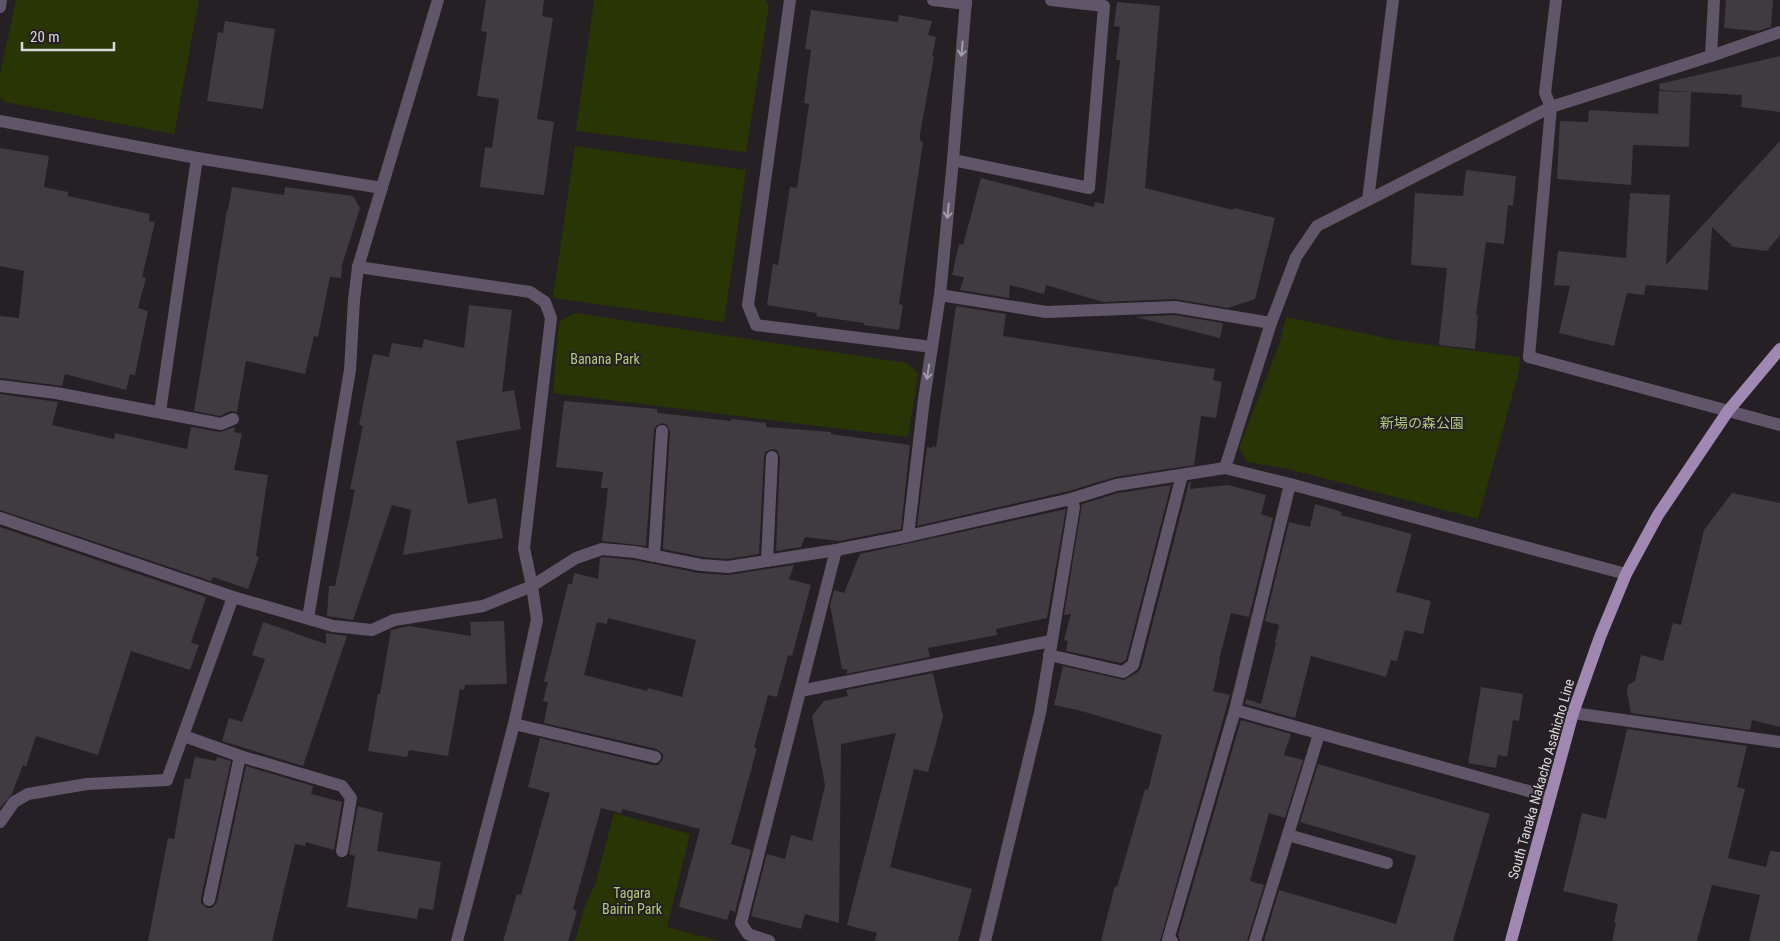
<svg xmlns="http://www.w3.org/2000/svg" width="1780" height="941" font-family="'Roboto Condensed','Noto Sans JP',sans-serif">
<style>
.green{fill:#293505}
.building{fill:#403b40;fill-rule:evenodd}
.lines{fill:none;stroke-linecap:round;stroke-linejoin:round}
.minor{stroke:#61556a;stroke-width:12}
.major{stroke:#a088b2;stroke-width:12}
.oneway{stroke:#a49ca8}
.labels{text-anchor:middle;stroke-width:4;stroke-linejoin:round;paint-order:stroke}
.park-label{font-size:14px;fill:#b1ca7a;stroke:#252024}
.street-label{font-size:14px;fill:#dad7da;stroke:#252024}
</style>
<rect width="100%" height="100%" fill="#252024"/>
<g class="green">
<polygon points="16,0 199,0 174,134 5,102 0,97 0,75"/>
<polygon points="594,0 765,0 769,6 746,152 576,131"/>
<polygon points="575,146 746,170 724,322 553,298"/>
<polygon points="575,313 907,363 918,373 908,437 553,393 559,322"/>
<polygon points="1286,317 1395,340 1520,357 1519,371 1478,519 1289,469 1247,462 1239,448 1280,342"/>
<polygon points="614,813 690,834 667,927 719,941 575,941 586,903 595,885"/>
</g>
<g class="building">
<polygon points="486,0 544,0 542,16 553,18 537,119 554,122 544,195 480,187 485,147 492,148 499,99 477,96 487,32 481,31"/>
<polygon points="1726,0 1773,0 1771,27 1758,31 1724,28"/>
<polygon points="1117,2 1160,6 1145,188 1233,210 1234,208 1275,218 1255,299 1228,308 1175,299 1103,302 1046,285 1044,294 1010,285 1009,298 960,290 964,277 952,275 959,244 963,245 981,178 1094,207 1095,202 1104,204 1120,60 1116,60 1120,27 1114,26"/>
<polygon points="811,10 898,22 899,15 932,21 928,35 936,37 932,56 934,57 920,134 920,141 923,142 899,304 903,305 899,330 864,325 864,323 816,316 817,313 767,305 773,264 778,265 790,187 797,188 809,104 804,103 811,50 805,49"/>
<polygon points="225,21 275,29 263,109 207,101 218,32 223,33"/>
<polygon points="1780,56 1780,112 1741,107 1742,95 1660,90 1659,84"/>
<polygon points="1659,91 1691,92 1689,147 1633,145 1631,185 1557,179 1560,121 1588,122 1589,110 1658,114"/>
<polygon points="1780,141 1780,235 1767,251 1733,247 1712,227 1708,290 1646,285 1644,295 1627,293 1614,346 1559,333 1570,286 1554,285 1558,251 1626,258 1630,193 1670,195 1666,265"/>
<polygon points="0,148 49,156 44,187 68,192 68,196 150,214 149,221 155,222 142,277 146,278 138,308 148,311 135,375 130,374 126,390 65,374 62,386 0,378 0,316 19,318 24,271 0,266"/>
<polygon points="1466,170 1516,176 1513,206 1508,205 1504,244 1486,242 1476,315 1478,315 1475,349 1439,345 1447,268 1411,265 1415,193 1463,196"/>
<polygon points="232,187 284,195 285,187 353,196 360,208 342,265 341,278 330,277 318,337 314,336 305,374 246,361 237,412 230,411 220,416 194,411 227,210 228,210"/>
<polygon points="469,305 512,310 502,392 514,390 521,429 456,441 468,504 496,498 503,538 403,555 411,510 392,505 353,620 327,616 329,586 335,586 355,490 350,489 363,426 359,425 373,354 389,357 392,343 422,348 424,339 464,348"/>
<polygon points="956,306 1006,314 1003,336 1215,369 1213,380 1222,382 1216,418 1201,416 1194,465 1115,477 1069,491 917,526 927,447 932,448 933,446 936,447"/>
<polygon points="1174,315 1223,323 1220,338 1136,317"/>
<polygon points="0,394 58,402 52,425 114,439 115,433 187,449 191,427 220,432 235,427 234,432 242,434 234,470 268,475 256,556 259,557 248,589 213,577 211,581 0,510"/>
<polygon points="564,401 657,409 657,413 731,421 731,419 766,423 766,427 831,432 831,434 910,445 901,529 839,541 805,537 801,547 776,551 780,457 777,450 772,449 765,452 764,457 759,554 728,559 702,557 663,549 670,432 667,425 662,423 656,426 654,430 646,546 602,541 608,488 601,488 603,472 556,467"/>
<polygon points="1189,482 1191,482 1190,489 1228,485 1266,495 1261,514 1273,518 1249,617 1231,613 1219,660 1220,660 1213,691 1230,695 1160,941 1101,941 1115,886 1117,887 1145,789 1148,790 1162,735 1078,710 1054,705 1063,666 1124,680 1138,672 1141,668"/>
<polygon points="1171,485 1126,660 1121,663 1066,651 1068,641 1064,640 1071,614 1064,615 1082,504 1118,493"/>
<polygon points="1732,493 1780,503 1780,727 1752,720 1750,730 1631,713 1627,692 1628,685 1635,681 1641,655 1663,661 1673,623 1681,625 1704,530"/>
<polygon points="1315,504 1342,512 1341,515 1412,534 1396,592 1431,601 1423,634 1405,630 1397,661 1391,660 1386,677 1311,656 1295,718 1245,704 1246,699 1261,704 1276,643 1275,642 1279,625 1265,621 1289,522 1310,527"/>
<polygon points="1066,509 1047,618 996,629 997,635 928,648 930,657 846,674 848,670 842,669 830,605 834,590 844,593 860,554"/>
<polygon points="0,527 206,597 191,643 199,645 190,670 131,651 98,755 36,736 26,767 23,765 12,794 0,808"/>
<path d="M 603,557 L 634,560 L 699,573 L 728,575 L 794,565 L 789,579 L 811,585 L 792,656 L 788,655 L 777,697 L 768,695 L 754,748 L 757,748 L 731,844 L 751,850 L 735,912 L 730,910 L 727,920 L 679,907 L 700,829 L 622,809 L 621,813 L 601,808 L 573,909 L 577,911 L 568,941 L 503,941 L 517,894 L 521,895 L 550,793 L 528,787 L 540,738 L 653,765 L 658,765 L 663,759 L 663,754 L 657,749 L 544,723 L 548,702 L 543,701 L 548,682 L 544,682 L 568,584 L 572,584 L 574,573 L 598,579 L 600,558 ZM 608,618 L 696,640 L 682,697 L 648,688 L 647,691 L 584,675 L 597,622 L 607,624 Z"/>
<polygon points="504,621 507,684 465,685 464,690 460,689 448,756 409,750 407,757 368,751 378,694 380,694 391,630 409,626 471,636 470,622"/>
<polygon points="263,622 326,644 326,633 347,636 303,766 222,741 229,718 242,722 265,659 252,655"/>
<polygon points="933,673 943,717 928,772 914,769 890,867 972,889 958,941 875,941 877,933 847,925 896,733 841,744 839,923 805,914 801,929 751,916 767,854 785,859 791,835 812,841 825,785 812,716 824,701 848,696 846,690"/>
<polygon points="1481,687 1523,694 1519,721 1513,720 1507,757 1498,755 1496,768 1468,763"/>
<polygon points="1241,720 1291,734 1284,755 1303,760 1285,818 1269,813 1250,881 1264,885 1247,941 1180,941 1178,935"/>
<polygon points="1627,729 1747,746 1737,787 1745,789 1728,858 1766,867 1770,851 1780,852 1780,941 1749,941 1760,895 1712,885 1697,941 1612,941 1616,923 1614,923 1618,904 1563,891 1582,813 1606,819"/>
<polygon points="195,757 216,761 217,757 231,761 201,898 201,903 207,908 212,908 217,902 246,766 313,786 311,794 342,802 334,850 306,842 305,846 295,844 272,941 148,941 168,838 174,839 185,778 190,779"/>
<polygon points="1318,764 1490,814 1453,941 1264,941 1279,890 1396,924 1416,856 1300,822"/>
<polygon points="358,806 383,813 377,851 441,862 433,910 419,908 417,919 347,907 355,856 349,854"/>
</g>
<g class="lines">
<g class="minor">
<polyline points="790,0 748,305 756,325 932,347"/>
<polyline points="933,0 966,4"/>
<polyline points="1556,0 1545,93 1551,107 1529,357 1780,425"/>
<polyline points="0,7 1,0"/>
<polyline points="1711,56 1714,0"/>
<polyline points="0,121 197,158 382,188"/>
<polyline points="953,160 1089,188 1104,6 1051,0"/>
<polyline points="1368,200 1393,0"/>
<polyline points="358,267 530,292 545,302 551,318 524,548 532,586 537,620 514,724 457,941"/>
<polyline points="940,295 1046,312 1175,307 1271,323"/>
<polyline points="0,386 56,393 221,424 233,419"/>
<polyline points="160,412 197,158"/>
<polyline points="1225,468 1271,323 1296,257 1317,226 1551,107 1711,56 1780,32"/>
<polyline points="0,518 233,597 333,626 372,630 394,620 483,606 532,586 576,558 602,549 635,552 701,565 728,567 836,550 908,536 1071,499 1116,485 1225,468 1290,484 1626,574"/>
<polyline points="908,536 924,399 940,295 953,160 966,0"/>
<polyline points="654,556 662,431"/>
<polyline points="767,561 772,457"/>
<polyline points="308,618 350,370 354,300 358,267 438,0"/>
<polyline points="1049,655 1123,672 1133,665 1182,475"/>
<polyline points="800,691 1051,641"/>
<polyline points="1235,710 1550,797"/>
<polyline points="1573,713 1780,742"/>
<polyline points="514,724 655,757"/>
<polyline points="184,736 240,756 342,786 351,798 342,851"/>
<polyline points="0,822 14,802 28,794 87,784 167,780 233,597"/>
<polyline points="1288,835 1387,863"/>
<polyline points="209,900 240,756"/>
<polyline points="769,941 748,934 741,923 836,550"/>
<polyline points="985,941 1040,713 1074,507 1071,499"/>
<polyline points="1172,941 1168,940 1235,710 1290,484"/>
<polyline points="1255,941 1319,734"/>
</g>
<polyline class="major" points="1511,941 1573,713 1600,637 1626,574 1658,515 1728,411 1780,349"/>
</g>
<defs><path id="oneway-shaft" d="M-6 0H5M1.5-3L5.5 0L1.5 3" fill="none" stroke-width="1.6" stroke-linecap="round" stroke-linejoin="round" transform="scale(1.25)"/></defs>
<g class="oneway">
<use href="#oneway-shaft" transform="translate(962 49) rotate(95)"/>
<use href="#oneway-shaft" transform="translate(948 211) rotate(96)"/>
<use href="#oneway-shaft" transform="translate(928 372) rotate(99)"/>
</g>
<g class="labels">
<g class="park-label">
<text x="605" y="364">Banana Park</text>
<text x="1422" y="428">新場の森公園</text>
<text x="632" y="898">Tagara<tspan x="632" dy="16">Bairin Park</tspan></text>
</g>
<g class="street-label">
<text transform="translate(1541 779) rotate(-74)" y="5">South Tanaka Nakacho Asahicho Line</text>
</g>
</g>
<path d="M22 42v8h92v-8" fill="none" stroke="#dad7da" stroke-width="2.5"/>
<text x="30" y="42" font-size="15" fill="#dad7da" stroke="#252024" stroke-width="4" paint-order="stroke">20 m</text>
</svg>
